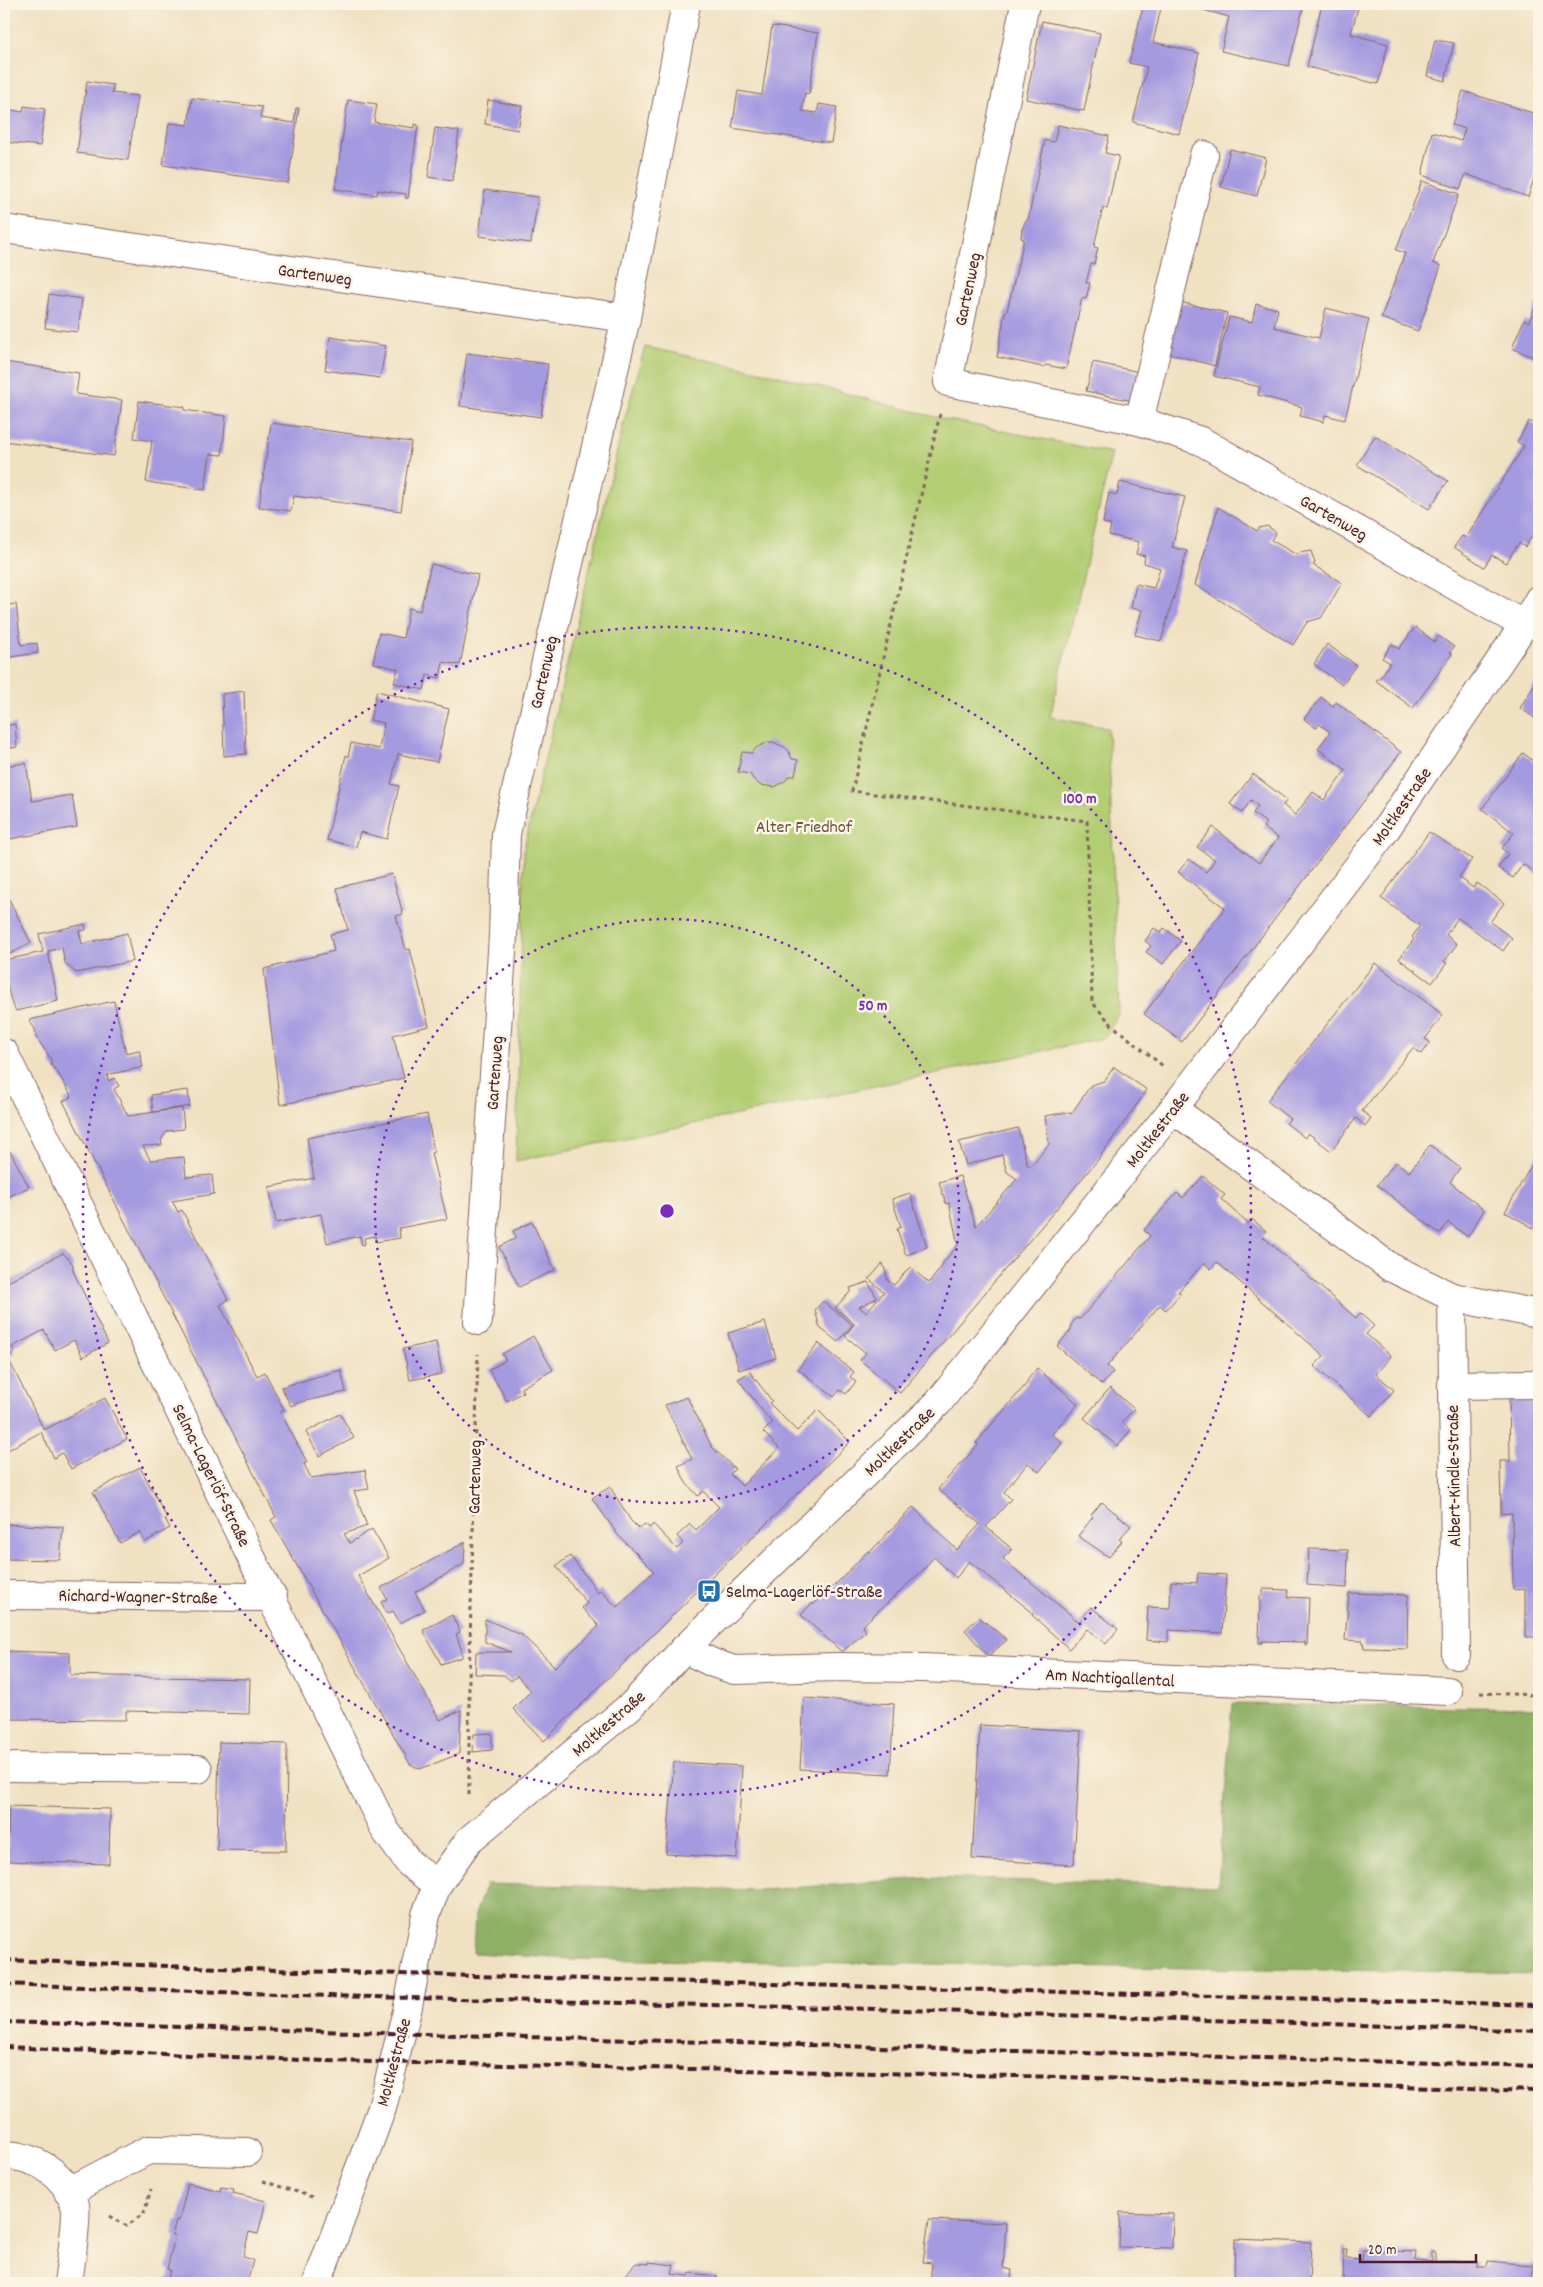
<svg xmlns="http://www.w3.org/2000/svg" width="1543" height="2287" font-family="Dekko,sans-serif">
<style>
.green{fill:#b3cd73;stroke:#7e764f}
.forest{fill:#8eb065;stroke:#6c6848}
.building{fill:#a49ae0}
.lines{fill:none;stroke-linecap:round;stroke-linejoin:round}
.minor-casing{stroke:#846360;stroke-width:30}
.path{stroke:#846360;stroke-width:3;stroke-dasharray:4 4;stroke-linecap:butt}
.minor{stroke:#fff;stroke-width:28}
.rail{stroke:#4a1f2b;stroke-width:4;stroke-dasharray:8 4;stroke-linecap:butt}
.ring{fill:none;stroke:#7b2cbf;stroke-width:2.5;stroke-dasharray:2.5 5}
.labels{text-anchor:middle;stroke-width:5;stroke-linejoin:round;paint-order:stroke}
.street-label{font-size:18px;fill:#4a1f2b;stroke:#fcf5e5}
.park-label{font-size:18px;fill:#6a5341;stroke:#fcf5e5}
.poi-label{font-size:18px;fill:#4a1f2b;stroke:#fcf5e5;text-anchor:start}
.centre{fill:#7b2cbf;stroke:#fcf5e5;stroke-width:2.5}
.ring-label{font-size:15px;text-anchor:middle;font-weight:bold;fill:#7b2cbf;stroke:#fcf5e5;stroke-width:5;stroke-linejoin:round;paint-order:stroke}
</style>
<rect width="100%" height="100%" fill="#fcf5e5"/>
<filter id="ink" filterUnits="userSpaceOnUse"><feTurbulence type="fractalNoise" baseFrequency=".02" numOctaves="2"/><feDisplacementMap in="SourceGraphic" scale="10" xChannelSelector="R" yChannelSelector="G"/><feConvolveMatrix kernelMatrix="1 2 1 2 8 2 1 2 1" color-interpolation-filters="sRGB"/></filter>
<filter id="wash" filterUnits="userSpaceOnUse"><feTurbulence type="fractalNoise" baseFrequency=".0096" numOctaves="4" result="noise"/><feDisplacementMap in="SourceGraphic" scale="20" xChannelSelector="R" yChannelSelector="G"/><feGaussianBlur stdDeviation="1.12" result="paint"/><feColorMatrix in="noise" values="0 0 0 0 0 0 0 0 0 0 0 0 0 0 0 0 0 1.4 0 .05"/><feComposite in="paint" operator="in"/></filter>
<g filter="url(#wash)">
<rect width="100%" height="100%" fill="#f0e1c2"/>
<polygon class="green" points="645,347 768,373 939,418 1112,453 1050,717 1108,728 1119,1015 1104,1038 516,1161 524,848 624,422"/>
<polygon class="forest" points="1232,1704 1539,1708 1539,1973 573,1959 473,1953 475,1915 486,1884 763,1890 927,1878 1218,1886"/>
<g id="blocks">
<g class="building">
<polygon points="1152,4 1162,4 1153,42 1199,53 1179,134 1133,122 1147,67 1129,63 1143,7"/>
<polygon points="1197,4 1304,4 1289,66 1221,51 1229,17 1196,8"/>
<polygon points="1322,4 1359,4 1351,34 1388,44 1378,84 1307,67"/>
<polygon points="1042,21 1100,33 1084,111 1026,99"/>
<polygon points="772,26 818,33 809,94 805,93 802,111 817,113 819,104 837,107 831,143 732,128 738,91 762,95"/>
<polygon points="1435,40 1454,43 1445,81 1427,76"/>
<polygon points="87,81 113,85 112,93 138,96 128,160 77,153"/>
<polygon points="4,84 9,85 6,109 23,112 24,106 45,109 40,146 4,142"/>
<polygon points="1463,91 1539,115 1539,164 1528,197 1466,174 1460,189 1422,175 1432,132 1461,141 1465,129 1452,125"/>
<polygon points="192,98 262,107 260,118 294,123 296,108 299,108 288,183 163,165 169,123 188,125"/>
<polygon points="348,100 377,104 374,122 415,128 415,124 418,125 408,198 405,198 406,194 378,190 377,195 335,189"/>
<polygon points="488,100 522,106 518,130 485,124"/>
<polygon points="1058,125 1109,136 1105,153 1119,156 1107,209 1103,207 1094,247 1098,248 1094,264 1091,264 1086,283 1090,283 1086,299 1082,298 1066,369 1046,365 1043,367 997,357 1005,312 1007,311 1024,239 1021,238 1022,229 1026,220 1028,220 1045,140 1054,142"/>
<polygon points="435,128 459,131 452,181 428,177"/>
<polygon points="1230,149 1266,158 1257,196 1221,187"/>
<polygon points="1422,181 1459,194 1433,263 1441,266 1418,331 1381,318 1405,253 1396,250"/>
<polygon points="485,190 538,197 531,243 479,236"/>
<polygon points="49,294 82,299 78,332 45,328"/>
<polygon points="1539,297 1539,360 1512,348 1524,320 1529,322"/>
<polygon points="1180,302 1227,313 1215,366 1168,353"/>
<polygon points="1256,304 1278,309 1274,327 1319,338 1326,308 1369,319 1345,420 1325,415 1324,422 1300,416 1302,407 1258,395 1260,387 1214,376 1229,317 1252,322"/>
<polygon points="330,337 386,346 380,378 325,370"/>
<polygon points="467,353 548,364 541,417 460,406"/>
<polygon points="4,362 79,373 76,394 122,400 114,456 4,441"/>
<polygon points="1093,362 1144,373 1137,402 1086,391"/>
<polygon points="139,401 185,407 184,410 226,416 222,455 210,454 205,490 146,482 152,441 134,438"/>
<polygon points="1529,421 1537,425 1539,422 1539,519 1536,524 1537,529 1525,547 1519,543 1506,563 1492,555 1484,567 1454,547 1462,536 1466,538 1524,446 1517,442"/>
<polygon points="271,423 411,442 401,511 294,496 291,511 259,507"/>
<polygon points="1375,436 1448,481 1429,509 1357,465"/>
<polygon points="1120,482 1185,497 1172,547 1187,551 1161,641 1135,635 1142,610 1131,608 1136,584 1154,588 1160,568 1144,563 1145,556 1136,554 1139,542 1109,535 1111,525 1103,523 1109,493 1117,495"/>
<polygon points="1218,507 1257,531 1259,528 1267,526 1276,532 1271,540 1297,555 1299,553 1311,551 1315,563 1313,565 1342,583 1321,618 1307,622 1293,645 1195,585"/>
<polygon points="431,564 478,575 460,665 443,662 440,678 427,675 424,690 394,683 398,669 373,663 379,633 403,638 409,608 420,611"/>
<polygon points="16,604 21,645 37,643 38,653 4,658 4,606"/>
<polygon points="1415,627 1435,642 1439,636 1454,647 1450,652 1452,654 1413,708 1375,680 1380,678 1390,663 1382,658 1392,644 1399,649"/>
<polygon points="1327,644 1356,665 1342,685 1314,664"/>
<polygon points="1539,677 1539,721 1520,708"/>
<polygon points="244,691 246,754 224,756 222,694"/>
<polygon points="377,691 449,709 437,762 398,754 391,784 399,786 387,839 360,832 356,847 327,840 346,755 348,757 351,743 379,749 384,723 370,720"/>
<polygon points="1321,697 1333,706 1336,702 1401,752 1182,1042 1144,1014 1225,908 1178,872 1189,859 1206,872 1215,860 1197,847 1213,827 1259,863 1262,859 1278,838 1263,827 1266,823 1253,813 1258,806 1251,800 1242,813 1230,804 1253,774 1287,800 1283,805 1295,815 1313,792 1324,800 1346,770 1318,749 1330,732 1319,724 1316,728 1304,719"/>
<polygon points="15,724 17,747 4,749 4,726"/>
<polygon points="768,742 773,742 784,747 788,750 792,759 798,760 795,776 789,776 785,781 775,787 760,785 754,780 750,774 738,772 742,752 752,753 756,748"/>
<polygon points="1523,753 1539,765 1539,876 1523,864 1513,878 1498,868 1508,854 1502,848 1514,833 1482,809"/>
<polygon points="26,763 32,801 72,795 77,827 4,840 4,766"/>
<polygon points="1429,832 1472,859 1459,877 1473,888 1477,883 1504,903 1490,922 1512,938 1503,951 1458,918 1446,935 1457,944 1444,962 1447,963 1432,983 1399,959 1414,939 1412,937 1420,926 1381,898"/>
<polygon points="392,874 403,914 396,916 406,950 410,949 429,1026 393,1035 404,1078 280,1105 264,969 334,951 330,934 348,930 337,888"/>
<polygon points="5,891 31,943 4,957 4,892"/>
<polygon points="85,924 86,930 79,931 82,944 127,933 133,961 76,973 65,963 62,948 48,951 58,1001 16,1011 11,1001 4,972 4,960 43,952 39,934"/>
<polygon points="1154,928 1161,933 1164,928 1181,941 1163,964 1146,952 1151,946 1145,941"/>
<polygon points="1375,963 1443,1015 1425,1039 1430,1042 1422,1054 1413,1048 1362,1111 1371,1118 1365,1126 1356,1118 1331,1151 1308,1133 1305,1138 1286,1123 1290,1119 1267,1101"/>
<polygon points="114,1001 126,1053 139,1050 143,1067 107,1075 108,1079 109,1081 114,1078 119,1086 114,1089 128,1116 182,1108 184,1129 167,1131 161,1140 162,1145 143,1146 150,1160 184,1157 186,1177 212,1175 214,1194 172,1201 178,1212 182,1210 228,1300 220,1305 257,1376 265,1372 284,1410 280,1412 307,1462 304,1464 311,1478 365,1470 369,1489 354,1491 367,1526 344,1534 350,1543 372,1529 389,1558 358,1576 440,1720 461,1710 459,1754 420,1769 410,1764 271,1520 276,1517 63,1101 72,1097 58,1073 51,1065 51,1059 36,1037 35,1029 29,1020"/>
<polygon points="1114,1067 1147,1090 1097,1161 900,1393 860,1360 866,1353 845,1336 854,1324 835,1308 851,1291 850,1288 868,1282 877,1298 859,1307 866,1312 884,1292 869,1279 883,1263 888,1281 894,1285 910,1267 929,1283 943,1265 942,1264 958,1245 949,1203 946,1204 939,1182 960,1176 976,1226 1017,1179 1007,1172 1002,1155 966,1165 959,1142 1018,1128 1027,1164 1031,1166 1049,1144 1045,1116 1068,1112 1071,1114 1091,1085 1104,1081"/>
<polygon points="188,1090 190,1106 153,1112 151,1095"/>
<polygon points="427,1114 434,1152 431,1153 447,1219 399,1228 400,1238 376,1242 375,1236 364,1238 365,1244 362,1245 360,1236 327,1243 321,1214 276,1223 269,1187 314,1178 307,1138"/>
<polygon points="1430,1145 1460,1168 1450,1182 1484,1210 1468,1237 1448,1222 1440,1234 1377,1185 1396,1162 1409,1172"/>
<polygon points="10,1151 29,1187 4,1199 4,1154"/>
<polygon points="1539,1152 1539,1231 1505,1212"/>
<polygon points="1203,1176 1225,1195 1221,1199 1248,1224 1252,1219 1266,1231 1262,1236 1356,1318 1360,1313 1374,1326 1366,1334 1391,1356 1376,1374 1394,1390 1371,1416 1314,1366 1324,1356 1217,1262 1211,1269 1204,1263 1178,1292 1181,1293 1166,1310 1160,1305 1107,1366 1113,1372 1102,1385 1057,1346 1071,1330 1071,1325 1076,1318 1080,1319 1082,1317 1150,1236 1144,1230 1177,1193 1183,1198"/>
<polygon points="910,1193 927,1247 906,1255 897,1229 901,1227 892,1199"/>
<polygon points="532,1222 555,1270 519,1287 499,1247 516,1238 513,1231"/>
<polygon points="63,1253 73,1264 73,1271 108,1343 83,1357 74,1340 55,1350 44,1330 12,1347 15,1353 7,1356 44,1430 105,1398 127,1439 71,1469 62,1453 54,1458 41,1432 4,1452 4,1284"/>
<polygon points="823,1301 852,1325 838,1342 820,1328 815,1310"/>
<polygon points="765,1322 776,1358 739,1370 728,1333"/>
<polygon points="533,1336 553,1370 521,1388 523,1392 507,1401 489,1370 506,1360 502,1354"/>
<polygon points="436,1342 442,1374 410,1380 403,1349"/>
<polygon points="818,1343 854,1372 850,1377 856,1382 846,1394 840,1390 834,1397 798,1369"/>
<polygon points="1037,1368 1078,1404 1052,1434 1062,1443 1039,1472 1028,1463 1004,1492 1011,1499 986,1527 1012,1549 1003,1559 1079,1622 1091,1607 1118,1629 1106,1644 1087,1629 1069,1649 1032,1615 1033,1613 969,1561 956,1578 934,1557 923,1570 862,1626 866,1631 842,1652 801,1615 812,1603 813,1605 833,1587 869,1550 870,1552 913,1507 957,1550 980,1524 938,1489 978,1445 976,1443 1028,1382 1027,1381"/>
<polygon points="341,1370 346,1392 301,1402 291,1406 281,1387"/>
<polygon points="750,1372 772,1401 769,1403 797,1431 818,1410 850,1442 544,1741 513,1709 531,1691 517,1676 511,1681 504,1675 475,1674 476,1652 511,1652 485,1642 485,1619 522,1635 555,1667 599,1626 582,1608 587,1603 556,1566 570,1556 593,1585 592,1586 598,1593 600,1590 617,1607 654,1571 618,1535 592,1498 610,1487 631,1521 639,1529 645,1524 650,1528 653,1524 677,1549 683,1543 677,1536 690,1524 696,1530 719,1507 703,1491 698,1496 686,1483 678,1466 692,1459 665,1405 687,1397 712,1447 735,1469 730,1474 742,1486 779,1448 763,1432 772,1423 738,1379"/>
<polygon points="1110,1388 1134,1409 1122,1422 1131,1430 1117,1446 1084,1418"/>
<polygon points="1509,1393 1539,1393 1539,1637 1525,1637 1525,1589 1513,1590 1512,1513 1501,1514 1500,1461 1510,1461"/>
<polygon points="340,1414 354,1438 319,1456 306,1432"/>
<polygon points="140,1467 167,1518 165,1519 170,1528 145,1542 140,1532 120,1543 93,1492"/>
<polygon points="1102,1502 1131,1526 1119,1539 1122,1541 1109,1557 1078,1536 1093,1517 1091,1515"/>
<polygon points="4,1524 63,1527 60,1560 4,1559"/>
<polygon points="465,1542 464,1564 415,1592 425,1610 400,1623 393,1611 387,1614 381,1602 387,1599 381,1588"/>
<polygon points="1309,1549 1348,1550 1347,1588 1307,1585"/>
<polygon points="1198,1573 1226,1575 1222,1633 1168,1630 1168,1642 1146,1640 1148,1607 1170,1608 1171,1581 1197,1583"/>
<polygon points="1263,1589 1288,1590 1288,1597 1309,1598 1307,1645 1305,1645 1305,1642 1262,1641 1262,1643 1259,1643 1260,1596 1263,1596"/>
<polygon points="1349,1593 1408,1595 1407,1649 1364,1648 1363,1641 1345,1640"/>
<polygon points="452,1615 460,1632 456,1634 462,1651 462,1657 441,1664 423,1630"/>
<polygon points="979,1617 1007,1640 988,1656 965,1630"/>
<polygon points="4,1651 70,1653 70,1675 250,1679 249,1714 126,1711 126,1720 4,1719"/>
<polygon points="804,1698 894,1704 890,1774 800,1769"/>
<polygon points="980,1725 1081,1731 1074,1865 972,1859"/>
<polygon points="492,1733 492,1750 473,1752 474,1734"/>
<polygon points="219,1742 287,1744 286,1851 217,1850"/>
<polygon points="674,1762 742,1766 737,1858 666,1854"/>
<polygon points="9,1806 110,1809 109,1864 4,1861 4,1846 8,1846"/>
<polygon points="188,2183 220,2191 221,2187 234,2189 233,2193 266,2201 258,2234 249,2232 243,2257 253,2260 247,2283 164,2283 165,2278 168,2279 170,2270 167,2269 175,2236 172,2235 174,2228 176,2220 179,2221"/>
<polygon points="1120,2212 1173,2214 1172,2248 1119,2247"/>
<polygon points="929,2220 1006,2223 1003,2268 1012,2270 1010,2283 930,2283 932,2263 923,2262"/>
<polygon points="1235,2239 1311,2242 1309,2283 1234,2283"/>
<polygon points="1344,2249 1347,2249 1346,2259 1362,2260 1363,2250 1417,2252 1416,2261 1432,2262 1432,2252 1435,2252 1435,2262 1478,2261 1478,2267 1487,2267 1488,2261 1531,2265 1534,2262 1533,2283 1343,2283"/>
<polygon points="649,2262 674,2265 672,2274 689,2276 690,2273 717,2276 716,2283 622,2283 622,2278 636,2263 649,2264"/>
</g>
</g>
</g>
<g filter="url(#ink)">
<use href="#blocks" fill-opacity="0" stroke="#846360" stroke-width="1"/>
<g class="lines">
<g class="minor-casing">
<g id="minor">
<polyline points="1025,4 948,382 1139,421 1201,441 1524,625"/>
<polyline points="4,229 626,318 506,834 503,936 478,1321"/>
<polyline points="626,318 686,4"/>
<polyline points="1139,421 1204,155"/>
<polyline points="4,1053 385,1830 409,1863 437,1885"/>
<polyline points="1173,1109 1390,1267 1452,1297 1539,1314"/>
<polyline points="1452,1297 1456,1655"/>
<polyline points="1452,1385 1539,1384"/>
<polyline points="4,1595 273,1597"/>
<polyline points="684,1649 713,1663 734,1670 837,1667 923,1668 1448,1691"/>
<polyline points="4,1767 198,1769"/>
<path d="M 4,2155 C 35,2156 66,2174 75,2205 C 78,2215 70,2269 68,2283"/>
<polyline points="68,2192 148,2150 247,2152"/>
<polyline points="317,2283 382,2108 407,2011 426,1915 437,1885 469,1840 633,1704 684,1649 938,1403 1173,1109 1382,835 1524,625 1539,599"/>
</g>
</g>
<g class="path">
<polyline points="940,414 852,791 1087,821 1092,1002 1112,1025 1163,1066"/>
<polyline points="1480,1693 1539,1695"/>
<polyline points="469,1795 469,1678 478,1354"/>
<polyline points="263,2181 312,2197"/>
<polyline points="110,2216 127,2226 144,2213 151,2189"/>
</g>
<use href="#minor" class="minor"/>
<g class="rail">
<polyline points="4,1960 329,1972 1539,2005"/>
<polyline points="4,1984 330,1996 875,2009 1539,2031"/>
<polyline points="4,2022 1539,2066"/>
<polyline points="4,2047 325,2061 1061,2077 1539,2091"/>
</g>
</g>
</g>
<g class="ring">
<circle cx="667" cy="1211" r="292"/>
<circle cx="667" cy="1211" r="584"/>
</g>
<defs>
<g id="bus-square" transform="scale(1.25)"><rect x="-9" y="-9" width="18" height="18" rx="4" fill="#1f6fb2" stroke="#fcf5e5"/><path d="M-5-6H5V4H4V6H2V4H-2V6H-4V4H-5ZM-3.5-4V0h7V-4ZM-3.5 1.2v1.5H-2V1.2ZM2 1.2v1.5H3.5V1.2Z" fill="#fff"/></g>
</defs>
<g fill-rule="evenodd">
<use href="#bus-square" x="709" y="1591"/>
</g>
<g class="labels">
<g class="street-label">
<text transform="translate(315 274) rotate(8)" y="6">Gartenweg</text>
<text transform="translate(967 289) rotate(-78)" y="6">Gartenweg</text>
<text transform="translate(1334 517) rotate(30)" y="6">Gartenweg</text>
<text transform="translate(543 672) rotate(-77)" y="6">Gartenweg</text>
<text transform="translate(1401 806) rotate(-55)" y="6">Moltkestraße</text>
<text transform="translate(494 1073) rotate(-86)" y="6">Gartenweg</text>
<text transform="translate(1157 1129) rotate(-52)" y="6">Moltkestraße</text>
<text transform="translate(899 1441) rotate(-44)" y="6">Moltkestraße</text>
<text transform="translate(212 1475) rotate(64)" y="6">Selma-Lagerlöf-Straße</text>
<text transform="translate(1453 1476) rotate(-91)" y="6">Albert-Kindle-Straße</text>
<text transform="translate(474 1477) rotate(-89)" y="6">Gartenweg</text>
<text transform="translate(138 1596) rotate(1)" y="6">Richard-Wagner-Straße</text>
<text transform="translate(1110 1677) rotate(3)" y="6">Am Nachtigallental</text>
<text transform="translate(608 1723) rotate(-41)" y="6">Moltkestraße</text>
<text transform="translate(393 2062) rotate(-75)" y="6">Moltkestraße</text>
</g>
<g class="park-label">
<text x="804" y="832">Alter Friedhof</text>
</g>
<g class="poi-label">
<text x="726" y="1597">Selma-Lagerlöf-Straße</text>
</g>
</g>
<circle cx="667" cy="1211" r="8" class="centre"/>
<g class="ring-label">
<text x="1080" y="803">100 m</text>
<text x="873" y="1010">50 m</text>
</g>
<rect width="1543" height="2287" fill="none" stroke="#fcf5e5" stroke-width="20"/>
<path d="M1360 2254v8h116v-8" fill="none" stroke="#4a1f2b" stroke-width="2.5"/>
<text x="1368" y="2254" font-size="15" fill="#4a1f2b" stroke="#fcf5e5" stroke-width="4" paint-order="stroke">20 m</text>
</svg>
